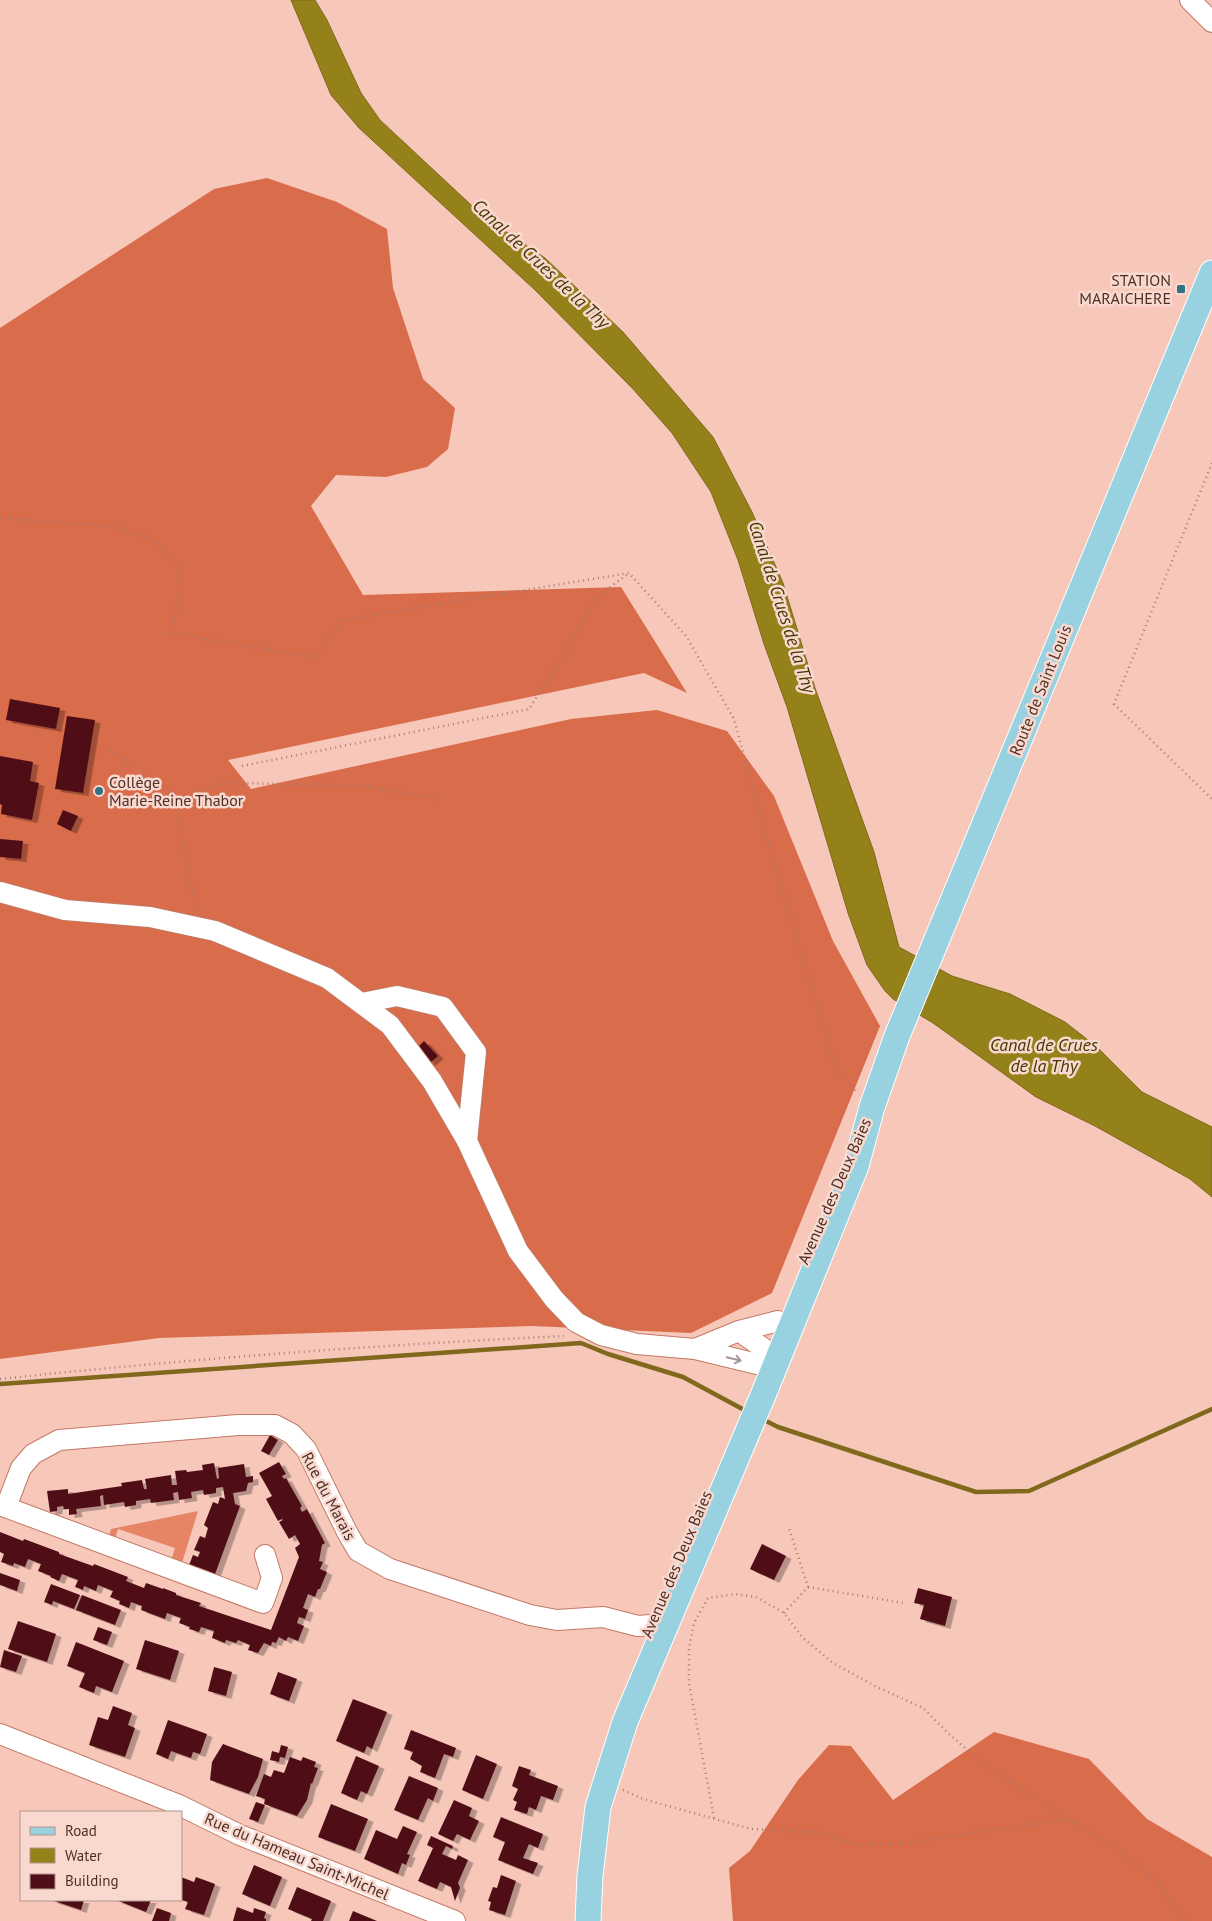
<svg xmlns="http://www.w3.org/2000/svg" width="1212" height="1921" font-family="'PT Sans',sans-serif">
<style>
.green{fill:#e88466}
.forest{fill:#d96c4b}
.water{fill:#958119;stroke:#80681d}
.lines{fill:none;stroke-linecap:round;stroke-linejoin:round}
.stream{stroke:#80681d;stroke-width:4.5}
.building{fill:#500e18;filter:url(#shadow)}
.minor-casing{stroke:#c27a65;stroke-width:22}
.major-casing{stroke:#fff;stroke-width:27}
.path{stroke:#a67e73;stroke-width:2.5;stroke-dasharray:1 4;stroke-linecap:butt}
.minor{stroke:#fff;stroke-width:20}
.major{stroke:#98d1e0;stroke-width:25}
.oneway{stroke:#a69792}
.poi-dot{fill:#307384;stroke:#f9d9cf;stroke-width:2}
.labels{text-anchor:middle;stroke-width:5;stroke-linejoin:round;paint-order:stroke}
.poi-label{font-size:16px;fill:#4e2f26;stroke:#f9d9cf;text-anchor:end}
.street-label{font-size:16px;fill:#4e2f26;stroke:#f9d9cf}
.water-label{font-size:18px;font-style:italic;fill:#413700;stroke:#f9d9cf}
</style>
<defs>
<filter id="shadow"><feDropShadow dx="5.5" dy="3" stdDeviation="0" flood-color="#0004"/></filter>
</defs>
<rect width="100%" height="100%" fill="#f7c7b9"/>
<polygon class="green" points="198,1511 181,1566 171,1561 175,1548 118,1529 114,1542 108,1539 111,1529"/>
<g class="forest">
<polygon points="267,178 337,202 387,229 393,288 423,379 455,408 448,449 427,467 386,477 336,475 311,506 363,595 621,587 687,693 644,673 228,760 251,789 571,719 657,710 727,731 774,796 833,941 880,1026 772,1293 691,1333 532,1326 159,1338 0,1359 0,328 214,189"/>
<polygon points="994,1732 1089,1759 1147,1819 1212,1857 1212,1921 733,1921 729,1868 750,1851 798,1780 829,1745 851,1746 893,1800"/>
</g>
<polygon class="water" points="291,0 315,0 327,20 361,93 380,120 484,217 545,258 623,332 713,437 752,512 783,583 815,688 874,852 899,947 952,976 1010,994 1065,1022 1097,1047 1142,1092 1212,1127 1212,1197 1190,1179 1095,1126 1036,1097 933,1023 893,999 885,991 867,965 848,913 787,707 764,644 738,560 711,492 672,433 633,389 535,290 359,128 331,95"/>
<g class="lines">
<g class="stream">
<polyline points="0,1384 581,1343 608,1354 683,1377 748,1412"/>
<polyline points="762,1419 778,1427 976,1492 1029,1491 1212,1409"/>
</g>
</g>
<g class="building">
<polygon points="10,699 60,708 56,729 6,720"/>
<polygon points="67,716 95,720 83,793 55,789"/>
<polygon points="0,756 33,762 30,781 39,783 32,820 1,814 2,805 0,804"/>
<polygon points="63,810 78,816 71,831 57,824"/>
<polygon points="0,839 23,841 21,859 0,857"/>
<polygon points="424,1041 438,1056 430,1063 417,1048"/>
<polygon points="270,1435 278,1440 269,1455 261,1451"/>
<polygon points="279,1462 286,1474 282,1476 284,1479 286,1478 302,1506 300,1508 302,1512 307,1509 325,1543 322,1545 319,1561 323,1562 320,1569 327,1572 320,1589 318,1589 315,1597 308,1594 303,1608 308,1610 305,1619 299,1617 297,1623 304,1626 298,1641 288,1637 286,1641 279,1637 276,1643 272,1642 271,1646 264,1643 258,1653 248,1650 250,1645 238,1640 236,1643 226,1640 225,1643 212,1638 214,1631 201,1627 199,1632 189,1629 190,1627 179,1623 181,1618 167,1613 165,1619 141,1610 142,1606 131,1602 129,1608 119,1604 120,1601 110,1597 113,1591 98,1585 96,1591 84,1586 83,1590 75,1587 78,1580 62,1574 59,1581 50,1577 51,1576 38,1571 41,1564 28,1559 25,1567 14,1563 13,1566 1,1562 4,1554 0,1552 0,1532 23,1541 24,1539 59,1552 59,1554 93,1566 94,1564 128,1577 126,1581 144,1588 146,1583 163,1589 163,1588 176,1593 176,1595 201,1603 199,1606 271,1630 299,1557 295,1548 300,1544 295,1535 289,1539 279,1522 283,1520 282,1519 278,1521 266,1499 272,1496 259,1473"/>
<polygon points="214,1463 217,1479 219,1478 218,1468 244,1464 246,1477 253,1476 253,1482 248,1483 246,1491 233,1493 235,1504 240,1506 214,1577 193,1570 194,1566 189,1565 193,1555 198,1557 200,1552 194,1550 200,1536 205,1538 208,1528 204,1525 213,1502 218,1504 220,1497 225,1499 223,1487 216,1488 216,1493 204,1495 203,1490 191,1492 192,1498 179,1500 178,1492 173,1493 174,1500 151,1503 150,1499 136,1501 136,1505 125,1507 124,1502 104,1505 103,1495 100,1496 101,1506 76,1509 77,1514 69,1515 69,1509 64,1509 63,1506 57,1507 57,1511 50,1512 47,1491 68,1489 68,1494 122,1486 121,1483 142,1480 144,1489 147,1489 145,1479 171,1475 172,1485 177,1485 175,1471 186,1470 187,1472 203,1470 202,1465"/>
<polygon points="762,1544 786,1556 774,1580 750,1569"/>
<polygon points="0,1573 20,1580 17,1591 0,1585"/>
<polygon points="51,1584 80,1595 74,1609 53,1601 52,1605 44,1602"/>
<polygon points="918,1588 952,1597 945,1626 920,1619 924,1605 914,1603"/>
<polygon points="82,1595 121,1610 115,1625 76,1610"/>
<polygon points="18,1621 56,1634 47,1662 8,1649"/>
<polygon points="98,1627 112,1632 107,1645 93,1640"/>
<polygon points="145,1640 179,1651 170,1680 136,1669"/>
<polygon points="76,1642 124,1661 112,1692 96,1686 94,1693 79,1687 85,1673 67,1666"/>
<polygon points="4,1650 22,1656 16,1672 0,1667"/>
<polygon points="214,1667 232,1672 226,1696 208,1691"/>
<polygon points="278,1672 297,1679 289,1701 270,1694"/>
<polygon points="353,1699 387,1712 372,1749 367,1746 364,1753 336,1741"/>
<polygon points="113,1706 132,1713 128,1725 135,1728 125,1757 89,1745 98,1717 108,1720"/>
<polygon points="168,1720 207,1734 200,1754 193,1752 191,1758 171,1751 168,1759 156,1754"/>
<polygon points="411,1730 456,1748 453,1757 444,1754 435,1778 420,1772 422,1766 410,1759 413,1752 404,1749"/>
<polygon points="223,1744 263,1759 258,1777 249,1794 210,1780 212,1762"/>
<polygon points="281,1745 288,1747 285,1758 280,1757 279,1762 270,1760 272,1751 279,1753"/>
<polygon points="476,1755 497,1764 483,1799 462,1790"/>
<polygon points="356,1756 379,1766 367,1794 361,1791 357,1800 341,1793"/>
<polygon points="290,1757 301,1761 303,1757 316,1762 314,1767 318,1768 312,1784 311,1783 307,1800 297,1816 264,1804 265,1799 256,1796 264,1774 271,1777 274,1770 284,1773"/>
<polygon points="519,1766 531,1770 529,1775 558,1786 553,1800 541,1796 536,1810 529,1807 527,1814 514,1810 517,1802 513,1800 518,1789 512,1786"/>
<polygon points="409,1776 438,1788 433,1801 428,1798 418,1820 394,1810"/>
<polygon points="454,1800 472,1808 469,1816 479,1821 470,1840 457,1834 453,1841 438,1834"/>
<polygon points="256,1802 265,1805 258,1822 249,1819"/>
<polygon points="331,1804 368,1819 355,1851 318,1837"/>
<polygon points="501,1817 543,1834 538,1848 529,1844 523,1858 538,1863 533,1874 498,1860 505,1842 493,1837"/>
<polygon points="403,1826 417,1832 407,1854 410,1855 406,1865 402,1863 398,1874 364,1859 376,1830 397,1839"/>
<polygon points="431,1836 453,1846 452,1849 446,1846 442,1854 456,1860 458,1855 468,1860 458,1883 460,1888 455,1901 451,1887 440,1882 437,1889 418,1881 433,1848 427,1845"/>
<polygon points="254,1865 282,1877 270,1906 242,1894"/>
<polygon points="501,1875 516,1881 505,1915 489,1910 491,1902 488,1901 493,1887 497,1888"/>
<polygon points="181,1877 194,1882 196,1877 215,1884 204,1915 185,1909 188,1902 181,1900"/>
<polygon points="297,1887 331,1901 323,1921 311,1921 312,1919 288,1909"/>
<polygon points="51,1900 84,1900 81,1910"/>
<polygon points="116,1900 151,1900 146,1912"/>
<polygon points="237,1907 253,1913 254,1908 266,1912 264,1918 266,1919 266,1921 233,1921"/>
<polygon points="157,1908 171,1913 169,1921 152,1921"/>
<polygon points="353,1911 377,1921 349,1921"/>
</g>
<g class="lines">
<g class="minor-casing">
<g id="minor">
<polyline points="1190,0 1212,22"/>
<polyline points="0,892 65,910 150,917 215,931 327,978 390,1025 432,1081 467,1141 518,1251 554,1299 576,1322 601,1335 637,1344 695,1349 774,1368"/>
<polyline points="362,1003 397,996 443,1007 476,1052 467,1141"/>
<polyline points="739,1331 778,1321"/>
<polyline points="695,1349 739,1331 766,1350 774,1368"/>
<polyline points="0,1505 263,1603 272,1578 265,1555"/>
<polyline points="6,1507 21,1468 33,1454 59,1440 238,1425 275,1425 292,1434 306,1449 347,1532 358,1551 390,1569 530,1615 557,1620 603,1617 638,1626 650,1625"/>
<polyline points="0,1734 179,1805 240,1835 455,1921"/>
</g>
</g>
<g class="major-casing">
<polyline id="major" points="588,1921 590,1876 598,1807 625,1722 764,1393 856,1166 872,1107 897,1036 1212,273"/>
</g>
<g class="path">
<polyline points="1212,463 1114,704 1212,799"/>
<polyline points="0,518 116,527 152,539 179,564 178,598 172,633 314,657 343,620 629,573 686,636 734,719 771,854 837,1071 857,1092"/>
<polyline points="110,750 174,794 196,909"/>
<polyline points="242,766 529,709 572,642 595,598 628,574"/>
<polyline points="175,799 224,783 239,783 367,786 401,793 431,797 439,802"/>
<path d="M 0,1379 C 188,1359 376,1345 564,1336"/>
<polyline points="808,1587 904,1603"/>
<polyline points="784,1613 808,1587 789,1528"/>
<polyline points="623,1790 643,1799 751,1829 815,1832 860,1845 907,1843 1066,1819 1116,1848 1160,1885 1184,1921"/>
<polyline points="714,1818 689,1683 689,1649 694,1623 708,1598 735,1594 756,1597 784,1613 802,1637 833,1663 877,1687 923,1708 949,1734 981,1762 1066,1819"/>
</g>
<use href="#minor" class="minor"/>
<use href="#major" class="major"/>
</g>
<defs><path id="oneway-shaft" d="M-6 0H5M1.5-3L5.5 0L1.5 3" fill="none" stroke-width="1.6" stroke-linecap="round" stroke-linejoin="round" transform="scale(1.25)"/></defs>
<use class="oneway" href="#oneway-shaft" transform="translate(734 1359) rotate(14)"/>
<g class="poi-dot">
<rect x="1176" y="284" width="10" height="10" rx="2.5"/>
<circle cx="99" cy="791" r="5"/>
</g>
<g class="labels">
<g class="poi-label">
<text x="1171" y="286">STATION<tspan x="1171" dy="18">MARAICHERE</tspan></text>
<text x="109" y="788" text-anchor="start">Collège<tspan x="109" dy="18">Marie-Reine Thabor</tspan></text>
</g>
<g class="street-label">
<text transform="translate(1040 690) rotate(-68)" y="6">Route de Saint Louis</text>
<text transform="translate(834 1191) rotate(-66)" y="6">Avenue des Deux Baies</text>
<text transform="translate(329 1496) rotate(62)" y="6">Rue du Marais</text>
<text transform="translate(676 1564) rotate(-67)" y="6">Avenue des Deux Baies</text>
<text transform="translate(297 1856) rotate(23)" y="6">Rue du Hameau Saint-Michel</text>
</g>
<g class="water-label">
<text transform="translate(541 264) rotate(43)" y="6">Canal de Crues de la Thy</text>
<text transform="translate(782 607) rotate(72)" y="6">Canal de Crues de la Thy</text>
<text x="1044" y="1051">Canal de Crues<tspan x="1044" dy="21">de la Thy</tspan></text>
</g>
</g>
<rect x="20" y="1811" width="162" height="90" fill="#f9d9cf" stroke="#b5958b"/>
<rect x="30" y="1827" width="25" height="8" fill="#98d1e0" stroke="#b5958b"/>
<text x="65" y="1836" font-size="15" fill="#4e2f26">Road</text>
<rect x="30" y="1848" width="25" height="15" fill="#958119" stroke="#b5958b"/>
<text x="65" y="1861" font-size="15" fill="#4e2f26">Water</text>
<rect x="30" y="1874" width="25" height="15" fill="#500e18" stroke="#b5958b"/>
<text x="65" y="1886" font-size="15" fill="#4e2f26">Building</text>
</svg>
